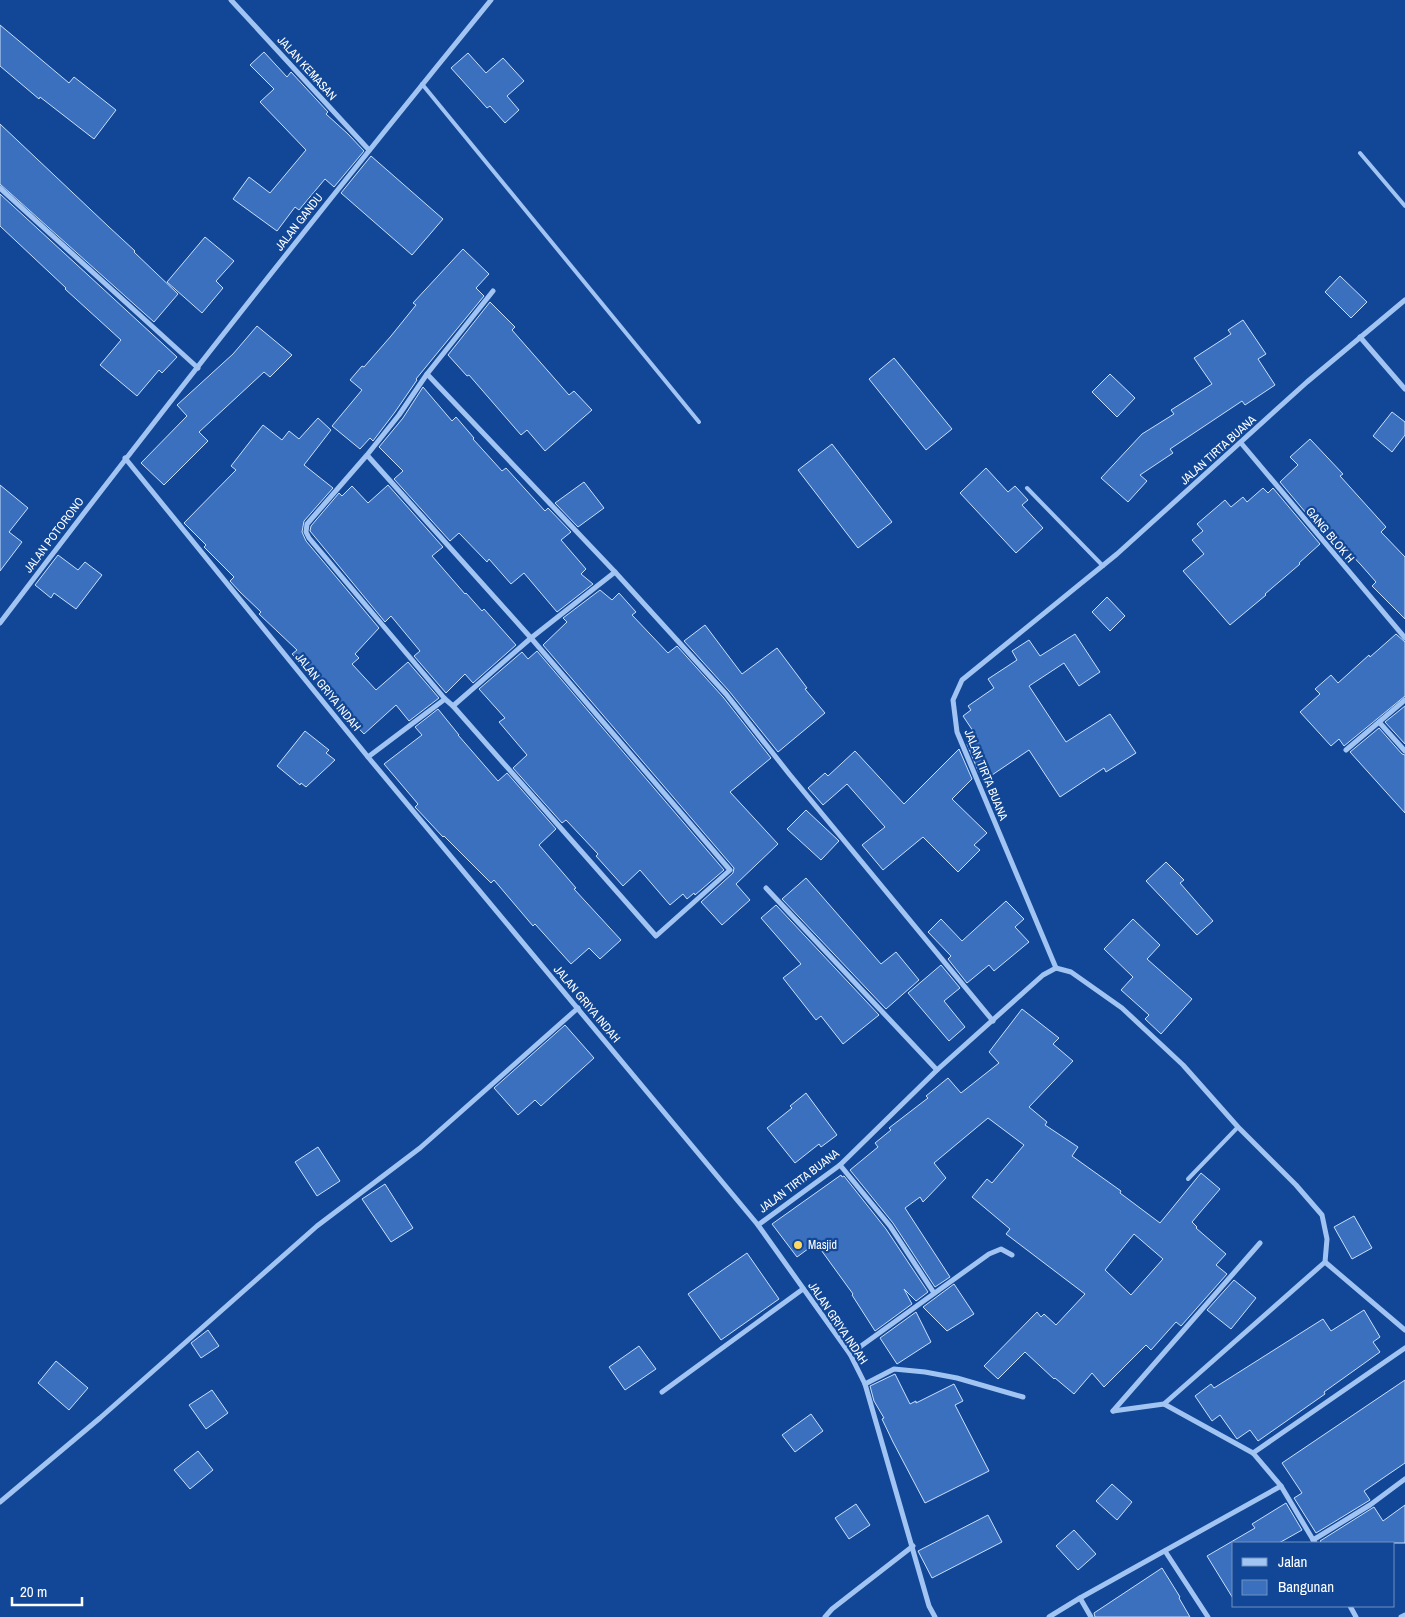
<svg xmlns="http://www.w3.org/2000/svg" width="1405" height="1617" font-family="'Archivo Narrow',sans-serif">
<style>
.building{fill:#3a70be;stroke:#c9dffd;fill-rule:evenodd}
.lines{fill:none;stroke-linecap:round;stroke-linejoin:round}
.lane{stroke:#a1c4f3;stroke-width:4}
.street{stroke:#a1c4f3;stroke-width:5}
.poi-dot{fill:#ffd763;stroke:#114796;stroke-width:2}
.labels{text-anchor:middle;stroke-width:4.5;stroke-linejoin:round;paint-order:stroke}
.street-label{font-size:12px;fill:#fff;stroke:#114796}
.poi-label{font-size:12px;fill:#fff;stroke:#114796;text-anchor:start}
</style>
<rect width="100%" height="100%" fill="#114796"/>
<g class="building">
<polygon points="0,25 69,83 74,77 116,110 94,139 40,97 39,99 0,66"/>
<polygon points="264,52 287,77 291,72 328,112 326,114 348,134 364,151 334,187 325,179 299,210 295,207 277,231 233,199 249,177 270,193 306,150 260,102 274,89 250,65"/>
<polygon points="468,53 486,73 503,58 524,81 507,96 519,110 505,123 490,106 487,108 451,68"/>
<polygon points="0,124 109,227 135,251 134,252 178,294 154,322 0,184"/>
<polygon points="371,156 443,219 412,255 341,193"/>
<polygon points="0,194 177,357 162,373 159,370 137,396 100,365 121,340 65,289 66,288 0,226"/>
<polygon points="205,237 234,261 216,281 223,288 202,313 167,282"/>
<polygon points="463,249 489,274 476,288 484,296 416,379 417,380 395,412 373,441 370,438 360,449 332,426 362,390 350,380 362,366 364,367 391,336 416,305 413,303"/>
<polygon points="1340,276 1367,302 1351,318 1325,292"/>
<polygon points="490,302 515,327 512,330 569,395 574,391 592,410 545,451 527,430 521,435 469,375 467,376 448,355"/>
<polygon points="1243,320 1266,354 1258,359 1275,385 1245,405 1242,401 1170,449 1173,453 1140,475 1147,481 1128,502 1101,478 1142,434 1174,414 1171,410 1212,384 1194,358 1231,334 1228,330"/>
<polygon points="257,326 292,355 270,377 264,372 199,432 208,441 164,485 141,463 187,416 177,405 233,354"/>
<polygon points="894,358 952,429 926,450 869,379"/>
<polygon points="1110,374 1135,398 1117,417 1092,392"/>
<polygon points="423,387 452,421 456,417 474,438 473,439 502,471 506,468 545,511 548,508 571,532 561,540 586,569 581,574 593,584 557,612 524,573 511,584 489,559 487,562 459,533 450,541 394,479 403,471 379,447 403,418"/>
<polygon points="1392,412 1405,422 1405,435 1392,452 1373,436"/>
<polygon points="318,418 331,430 304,465 333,488 304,521 302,532 306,541 379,628 355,654 359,658 352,664 376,690 408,662 439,698 409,721 396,705 364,734 330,698 332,696 292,654 297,650 259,614 261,612 240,592 230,581 234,577 204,547 206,545 184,523 236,470 231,466 263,425 282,440 289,431 299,439"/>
<polygon points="1310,439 1343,474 1340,476 1386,527 1381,532 1405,557 1405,619 1372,586 1376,582 1361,565 1332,534 1327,538 1280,482 1298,465 1290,457"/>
<polygon points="832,444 892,522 858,548 798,470"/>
<polygon points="986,468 1008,492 1015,486 1028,500 1022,505 1043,528 1016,553 960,493"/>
<polygon points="584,482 604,508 578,527 555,503"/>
<polygon points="0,485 28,508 9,532 22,542 0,571"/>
<polygon points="388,485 443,547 432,556 465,594 466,593 482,611 484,609 516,645 473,683 465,674 446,693 414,656 420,651 391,616 385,622 310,531 311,526 339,493 342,496 352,486 368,503"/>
<polygon points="1263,488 1268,493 1273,488 1320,544 1299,563 1300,564 1265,594 1266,595 1230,625 1183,571 1204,554 1192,540 1203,531 1197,524 1225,500 1231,507 1243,497 1247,502"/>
<polygon points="58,555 78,570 85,562 102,575 76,609 54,593 51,598 35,585"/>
<polygon points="600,590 612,600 619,593 636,612 632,615 668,653 677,646 723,697 771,758 730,792 778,844 736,884 750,900 722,925 701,902 733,873 734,868 543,645 567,622 563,618"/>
<polygon points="1107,597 1125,616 1110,631 1092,612"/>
<polygon points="705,625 742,674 777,648 807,688 805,689 825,713 778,752 729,691 684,641"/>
<polygon points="1075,634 1100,672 1079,686 1064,663 1029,686 1066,742 1110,714 1136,753 1106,772 1104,768 1060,797 1029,750 992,775 985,766 979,773 967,744 977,737 963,716 971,710 968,706 994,688 988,679 1017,660 1012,651 1029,640 1040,656"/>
<polygon points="1396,634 1405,642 1405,696 1344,746 1339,739 1331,746 1300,712 1320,694 1315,689 1331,675 1338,683 1369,655 1370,657"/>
<polygon points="537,651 724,870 695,895 694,893 687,899 683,894 670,905 640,870 623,886 596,856 598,854 566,820 562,823 513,768 527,755 499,722 505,718 479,689 522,652 528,659"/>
<polygon points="1405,706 1405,744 1385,722"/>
<polygon points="438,709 459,735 458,735 498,781 507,773 556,829 539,845 576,888 574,889 621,940 600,959 589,948 571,964 535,924 533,926 494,880 491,883 444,836 443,837 415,807 418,804 384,764 422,735 415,727"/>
<polygon points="1379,728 1402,754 1405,755 1405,813 1350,752"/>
<polygon points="305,731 329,750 326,753 335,760 306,787 301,783 300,785 277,766"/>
<polygon points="959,749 972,779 952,799 987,833 974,845 980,850 958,872 923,837 883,870 862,845 885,827 847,784 823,805 808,788 825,773 828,776 855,751 904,804"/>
<polygon points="806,810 839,841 821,860 787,829"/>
<polygon points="1166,862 1184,880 1180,883 1213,921 1197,935 1146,881"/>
<polygon points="806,878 881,964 896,952 919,980 886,1009 782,899"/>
<polygon points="1006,901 1024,919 1015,927 1029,942 994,971 989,965 967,983 948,959 951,956 928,932 941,919 962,941"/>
<polygon points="776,905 879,1015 843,1044 821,1016 816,1020 783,978 801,964 761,918"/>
<polygon points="1133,919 1160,945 1147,959 1192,999 1161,1034 1145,1019 1149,1015 1121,990 1133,977 1104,949"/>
<polygon points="941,965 960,988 944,1001 965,1027 949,1041 908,993"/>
<path d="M 1022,1009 L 1059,1038 L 1053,1044 L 1073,1061 L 1029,1107 L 1047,1122 L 1045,1125 L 1078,1147 L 1072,1156 L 1121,1191 L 1120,1193 L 1160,1223 L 1201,1173 L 1220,1189 L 1192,1222 L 1197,1227 L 1196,1228 L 1226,1254 L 1216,1265 L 1227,1274 L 1181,1326 L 1176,1322 L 1151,1350 L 1146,1345 L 1104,1387 L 1092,1373 L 1074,1394 L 1055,1378 L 1054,1379 L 1025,1352 L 998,1379 L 984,1366 L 1037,1312 L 1041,1317 L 1044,1314 L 1056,1325 L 1085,1294 L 1006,1234 L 1010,1229 L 972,1197 L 987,1179 L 992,1183 L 1024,1145 L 988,1118 L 934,1163 L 946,1178 L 923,1202 L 920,1197 L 905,1208 L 950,1277 L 935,1287 L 893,1223 L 850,1170 L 878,1147 L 875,1143 L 891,1130 L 889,1128 L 928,1098 L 926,1096 L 948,1078 L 961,1093 L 999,1063 L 989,1052 ZM 1134,1234 L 1163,1259 L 1131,1295 L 1105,1270 Z"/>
<polygon points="565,1025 594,1058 541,1106 535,1100 518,1115 494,1088"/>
<polygon points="806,1093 837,1135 821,1147 819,1144 795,1163 767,1128 792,1108 790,1106"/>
<polygon points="318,1147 340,1181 317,1196 295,1162"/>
<polygon points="841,1175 842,1177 844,1176 886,1229 928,1292 916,1301 904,1289 912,1304 875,1331 852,1295 853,1294 816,1243 797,1257 772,1224"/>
<polygon points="385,1184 413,1228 391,1242 362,1199"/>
<polygon points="1354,1216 1372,1248 1352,1259 1334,1227"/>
<polygon points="747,1253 779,1299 721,1340 688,1294"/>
<polygon points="1234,1280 1256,1298 1231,1329 1207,1310"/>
<polygon points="954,1284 974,1314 947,1331 923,1307"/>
<polygon points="1364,1310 1380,1337 1373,1342 1380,1352 1324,1392 1325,1394 1258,1441 1250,1430 1237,1439 1220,1415 1212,1421 1195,1396 1211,1384 1214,1388 1323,1319 1331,1331"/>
<polygon points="916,1312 931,1342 897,1364 880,1338"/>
<polygon points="208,1330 219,1346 201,1358 191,1343"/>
<polygon points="639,1346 656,1369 625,1390 609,1367"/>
<polygon points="56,1361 88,1388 69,1410 38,1383"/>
<polygon points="895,1374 910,1404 916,1401 916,1403 954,1384 963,1401 955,1405 989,1471 925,1503 893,1442 882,1419 884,1418 874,1401 870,1386"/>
<polygon points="1405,1380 1405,1463 1364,1491 1370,1500 1316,1533 1294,1498 1302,1493 1282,1463"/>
<polygon points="212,1390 228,1413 206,1429 189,1405"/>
<polygon points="811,1414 823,1431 795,1452 782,1435"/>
<polygon points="198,1451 213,1470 190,1489 174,1470"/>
<polygon points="1112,1484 1132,1502 1117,1520 1096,1501"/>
<polygon points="1286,1503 1302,1530 1279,1543 1234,1543 1234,1600 1207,1556 1255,1528 1252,1524"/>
<polygon points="856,1504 870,1525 849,1539 835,1518"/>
<polygon points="1405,1505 1405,1543 1322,1543 1320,1541 1374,1507 1383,1521"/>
<polygon points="988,1515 1002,1542 932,1578 918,1551"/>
<polygon points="1074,1530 1096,1554 1078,1570 1056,1546"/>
<polygon points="1162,1568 1180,1597 1179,1598 1190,1617 1095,1617 1094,1613"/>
</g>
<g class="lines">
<g class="lane">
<polyline points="422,84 699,422"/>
<polyline points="1360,153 1405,206"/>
<polyline points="1027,488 1103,566"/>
<polyline points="1188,1179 1238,1127"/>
</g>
<g class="street">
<polyline points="231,0 369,150"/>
<polyline points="0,188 198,368"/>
<polyline points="1360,337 1405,389"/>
<polyline points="427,374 615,572 726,694 790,775 993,1021"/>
<polyline points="1241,443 1405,638"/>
<polyline points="367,455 531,638 730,870 656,936 453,706 445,699 309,538 306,532 307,524 367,455 399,415 427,374 493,291"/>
<polyline points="125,458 368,757 758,1225 850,1354 865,1384 929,1606 935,1617"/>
<path d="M 0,623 C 160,412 324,205 491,0"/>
<polyline points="453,706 531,638 615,572"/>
<polyline points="1379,722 1405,751"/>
<polyline points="1346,750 1405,700"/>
<polyline points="368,757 445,699"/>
<polyline points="766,888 937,1070"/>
<polyline points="1056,968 1071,972 1122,1008 1183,1065 1238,1127 1296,1185 1322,1215 1327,1239 1325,1262 1164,1404 1113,1411"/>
<polyline points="840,1165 890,1226 934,1293"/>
<polyline points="758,1225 840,1165 937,1070 1043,975 1056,968 957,732 953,700 962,680 1117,554 1307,382 1405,300"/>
<polyline points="1325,1262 1405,1330"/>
<polyline points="850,1354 989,1254 1001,1249 1012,1255"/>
<polyline points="865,1384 894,1369 925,1372 957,1378 1023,1397"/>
<polyline points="662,1392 803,1289"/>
<polyline points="1164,1404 1253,1453 1281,1486 1315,1543"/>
<polyline points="1113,1411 1260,1243"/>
<polyline points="1253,1453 1405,1348"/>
<polyline points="0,1502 100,1418 317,1226 420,1148 578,1008"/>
<polyline points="1313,1540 1370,1505 1405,1479"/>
<polyline points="1165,1551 1208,1617"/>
<polyline points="1080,1598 1091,1617"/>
<polyline points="1350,1606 1356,1617"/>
<polyline points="825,1617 832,1609 913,1546"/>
<polyline points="1049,1617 1080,1598 1281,1486"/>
<polyline points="1401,1617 1405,1615"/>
</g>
</g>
<circle class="poi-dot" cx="798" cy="1245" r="5"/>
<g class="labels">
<g class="street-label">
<text transform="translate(307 68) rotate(48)" y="4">JALAN KEMASAN</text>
<text transform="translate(299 222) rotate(-52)" y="4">JALAN GANDU</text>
<text transform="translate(1218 450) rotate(-42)" y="4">JALAN TIRTA BUANA</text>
<text transform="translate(54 535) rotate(-53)" y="4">JALAN POTORONO</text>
<text transform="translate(1330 535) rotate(50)" y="4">GANG BLOK H</text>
<text transform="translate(328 692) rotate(51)" y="4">JALAN GRIYA INDAH</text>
<text transform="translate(986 775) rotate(68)" y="4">JALAN TIRTA BUANA</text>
<text transform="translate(587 1004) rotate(50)" y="4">JALAN GRIYA INDAH</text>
<text transform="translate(799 1181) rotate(-37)" y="4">JALAN TIRTA BUANA</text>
<text transform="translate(838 1323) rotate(56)" y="4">JALAN GRIYA INDAH</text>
</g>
<g class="poi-label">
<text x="808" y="1249">Masjid</text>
</g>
</g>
<rect x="1232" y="1542" width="162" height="65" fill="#114796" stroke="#7091c0"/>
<rect x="1242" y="1558" width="25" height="8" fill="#a1c4f3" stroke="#7091c0"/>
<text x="1278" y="1567" font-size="15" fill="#ffffff">Jalan</text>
<rect x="1242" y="1580" width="25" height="15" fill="#3a70be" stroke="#7091c0"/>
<text x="1278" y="1592" font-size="15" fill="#ffffff">Bangunan</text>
<path d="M12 1597v8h70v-8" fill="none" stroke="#ffffff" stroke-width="2.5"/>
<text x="20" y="1597" font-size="15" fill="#ffffff" stroke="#114796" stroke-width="4" paint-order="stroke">20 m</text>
</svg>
